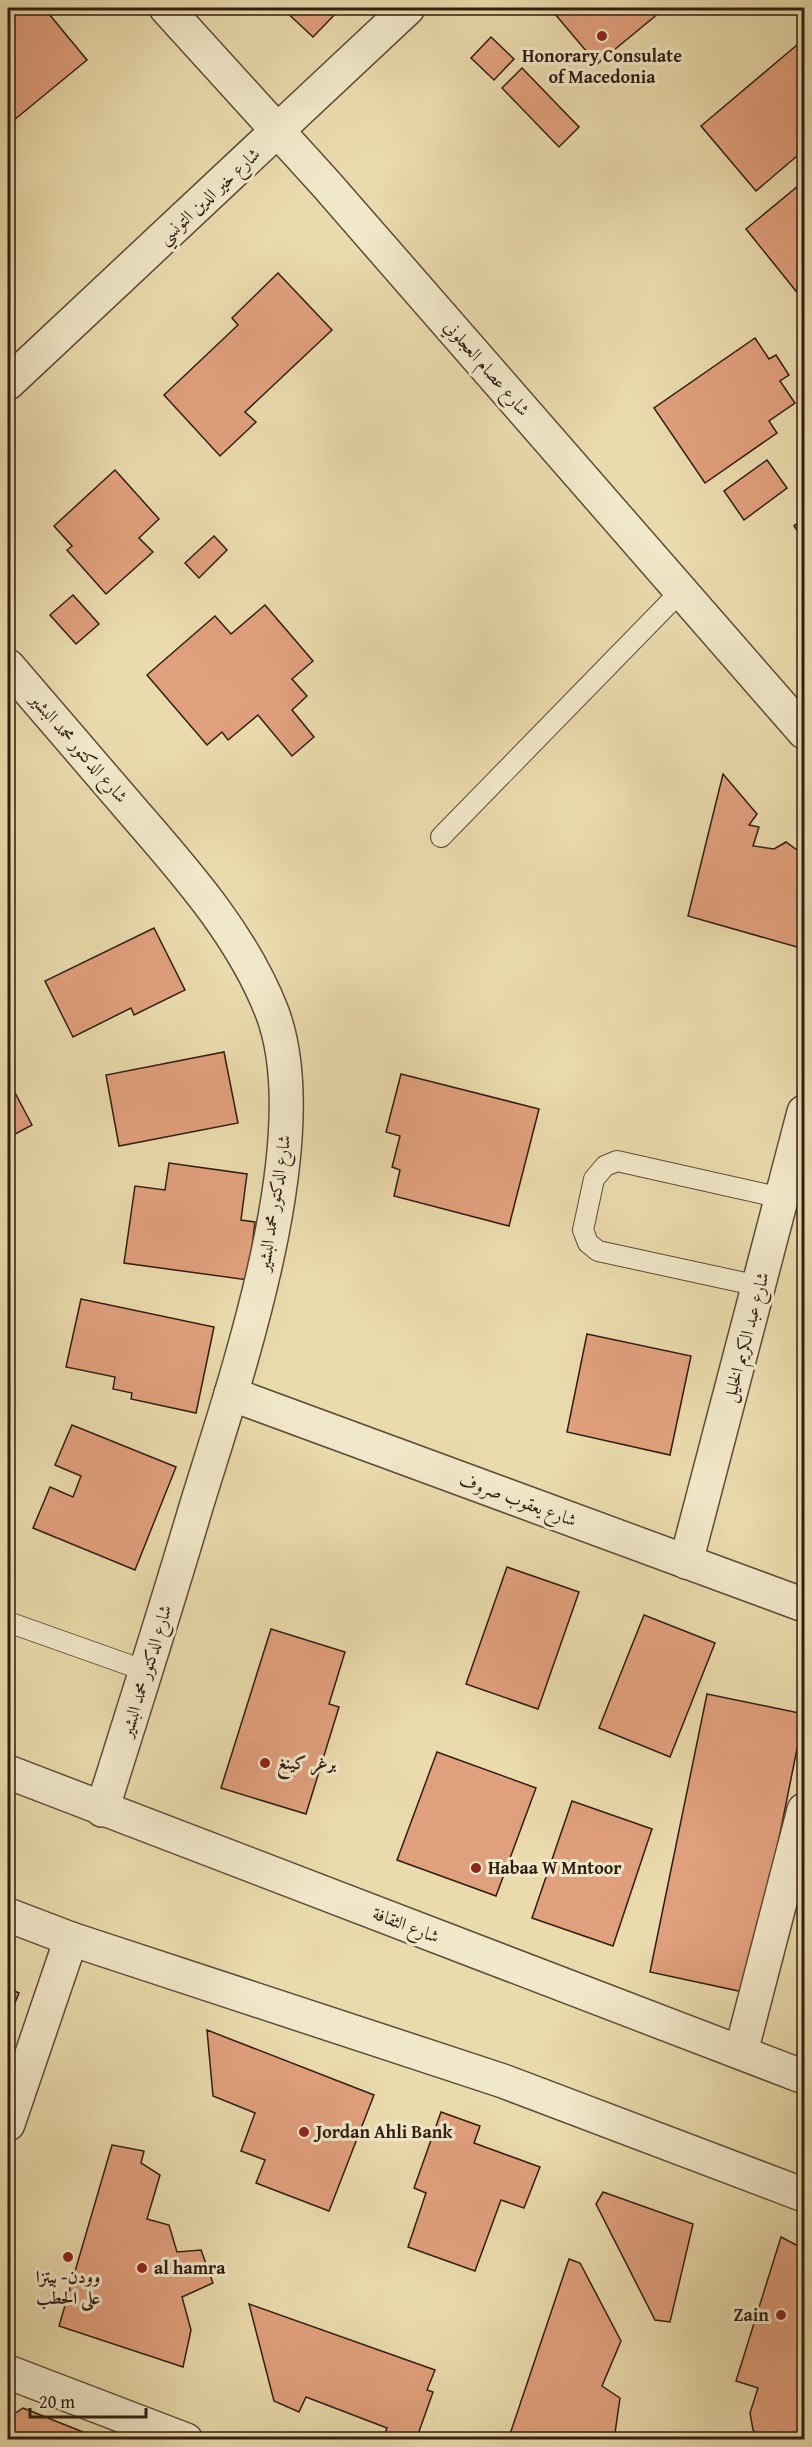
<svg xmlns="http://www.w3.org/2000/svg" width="812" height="2447" font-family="'Gentium Book Plus',Amiri,serif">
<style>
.building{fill:#e1a07d;stroke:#301d12;stroke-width:1.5}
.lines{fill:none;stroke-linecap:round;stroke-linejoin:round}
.service-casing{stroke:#5e4c38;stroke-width:22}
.minor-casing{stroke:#5e4c38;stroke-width:36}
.tertiary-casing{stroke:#5e4c38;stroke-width:36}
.service{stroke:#f1e8c9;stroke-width:20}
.minor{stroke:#f1e8c9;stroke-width:33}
.tertiary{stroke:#f1e8c9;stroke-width:33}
.poi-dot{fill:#8f2418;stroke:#f1e8c9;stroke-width:2}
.labels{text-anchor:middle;stroke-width:6;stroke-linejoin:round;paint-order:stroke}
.poi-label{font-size:18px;font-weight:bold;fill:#301d12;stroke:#f1e8c9;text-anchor:start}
.street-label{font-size:18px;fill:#301d12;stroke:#f1e8c9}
</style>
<rect width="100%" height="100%" fill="#eadbac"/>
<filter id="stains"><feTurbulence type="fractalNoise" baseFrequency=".00333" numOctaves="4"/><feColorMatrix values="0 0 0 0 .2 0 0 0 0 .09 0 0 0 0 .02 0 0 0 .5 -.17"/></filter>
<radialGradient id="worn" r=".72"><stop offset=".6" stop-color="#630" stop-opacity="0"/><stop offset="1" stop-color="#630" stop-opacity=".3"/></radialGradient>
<g class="building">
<polygon points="8,8 44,8 87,60 8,125"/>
<polygon points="282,8 341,8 313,37"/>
<polygon points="550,8 665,8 597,64"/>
<polygon points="491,37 514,59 494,80 471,58"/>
<polygon points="804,39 804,150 756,191 701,126"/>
<polygon points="522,68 579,127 559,147 502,88"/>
<polygon points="804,181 804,257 801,260 804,265 804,301 746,229"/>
<polygon points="278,273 332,330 245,412 256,422 220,456 164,395 238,325 232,318"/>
<polygon points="755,338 769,359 776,355 789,375 780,381 795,403 769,421 777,433 705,483 654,408"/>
<polygon points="767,460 787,488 744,520 724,491"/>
<polygon points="115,470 159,519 139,538 153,552 106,594 67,550 72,546 54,526"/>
<polygon points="804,518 804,540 794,526"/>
<polygon points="214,536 227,550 199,578 185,563"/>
<polygon points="73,595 99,624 76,644 50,615"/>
<polygon points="265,605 313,661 292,679 307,696 292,710 314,737 292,756 258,715 228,740 222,732 207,745 147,675 215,616 231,634"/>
<polygon points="723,774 757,814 749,825 759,827 753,846 774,849 786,842 801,853 804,859 804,949 688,916"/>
<polygon points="154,928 185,990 134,1015 131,1008 73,1037 45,981"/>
<polygon points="224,1052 238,1123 119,1146 106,1075"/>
<polygon points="401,1074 539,1109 509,1226 394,1196 400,1170 392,1167 400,1136 386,1132"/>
<polygon points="13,1089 32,1125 8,1138 8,1092"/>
<polygon points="169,1163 247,1174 241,1220 255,1222 248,1280 124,1263 135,1186 165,1190"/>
<polygon points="8,1233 14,1234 8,1262"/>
<polygon points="81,1299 214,1327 196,1413 131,1399 132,1393 113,1389 115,1377 66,1367"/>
<polygon points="587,1334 691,1356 670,1455 567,1432"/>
<polygon points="72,1425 176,1467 135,1570 33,1528 50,1487 73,1497 81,1476 55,1465"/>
<polygon points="507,1567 579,1592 538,1709 466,1684"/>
<polygon points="644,1615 715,1643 670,1757 599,1728"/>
<polygon points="271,1629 345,1652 329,1704 339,1707 306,1814 221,1788"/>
<polygon points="707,1694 804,1714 748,1993 650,1972"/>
<polygon points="437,1752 536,1788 496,1896 397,1860"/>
<polygon points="572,1801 652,1829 613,1946 532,1918"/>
<polygon points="8,1988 19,1993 8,2020"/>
<polygon points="207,2030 374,2095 329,2211 256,2183 265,2160 241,2151 255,2113 213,2096"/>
<polygon points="441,2112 480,2126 474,2143 540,2167 524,2208 501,2200 475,2271 408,2247 426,2193 414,2188"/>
<polygon points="112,2145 144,2151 141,2163 160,2175 147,2219 169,2225 177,2252 201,2250 213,2283 182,2297 191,2330 183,2367 59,2326"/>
<polygon points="603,2192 693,2224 670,2322 655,2320 596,2204"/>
<polygon points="781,2237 804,2249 804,2440 761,2440 753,2430 750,2413 758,2388 736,2381"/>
<polygon points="569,2259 580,2263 621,2341 602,2386 620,2398 614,2440 508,2440"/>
<polygon points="249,2304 435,2370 427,2390 433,2392 416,2440 382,2440 387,2428 306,2397 299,2412 274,2401"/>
<polygon points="23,2408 103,2440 8,2440 8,2418"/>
</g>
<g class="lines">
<g class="service-casing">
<g id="service">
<polyline points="441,837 681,591"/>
<polyline points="759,1286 598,1251 588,1243 583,1230 594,1179 605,1166 617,1161 782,1198"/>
<polyline points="8,1622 146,1671"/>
</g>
</g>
<g class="minor-casing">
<g id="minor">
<polyline points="8,383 408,8"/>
<path d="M 8,666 C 50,715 93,765 136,815 C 188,875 243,937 272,1012 C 320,1138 235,1380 196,1507 C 166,1608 134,1709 102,1810"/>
<polyline points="231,1394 804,1605"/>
<polyline points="686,1562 804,1112"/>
<polyline points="8,1772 804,2077"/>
<polyline points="8,1915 71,1939 503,2081 804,2195"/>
<polyline points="741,2052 804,1810"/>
<polyline points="8,2124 71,1939"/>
<polyline points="8,2372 186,2440"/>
</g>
</g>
<g class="tertiary-casing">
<polyline id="tertiary" points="166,8 326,184 804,732"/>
</g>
<use href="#service" class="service"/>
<use href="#minor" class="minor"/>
<use href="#tertiary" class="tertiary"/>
</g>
<g class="poi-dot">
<circle cx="602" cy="36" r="6"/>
<circle cx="265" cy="1763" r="6"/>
<circle cx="476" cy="1868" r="6"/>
<circle cx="304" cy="2132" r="6"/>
<circle cx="68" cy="2257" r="6"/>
<circle cx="142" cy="2268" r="6"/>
<circle cx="781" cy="2315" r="6"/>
</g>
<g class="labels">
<g class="poi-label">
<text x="602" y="62" text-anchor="middle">Honorary Consulate<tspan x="602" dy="21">of Macedonia</tspan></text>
<text x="277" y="1769">برغر كينغ</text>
<text x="488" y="1874">Habaa W Mntoor</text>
<text x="316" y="2138">Jordan Ahli Bank</text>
<text x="154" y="2274">al hamra</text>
<text x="68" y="2283" text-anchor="middle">وودن- بيتزا<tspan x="68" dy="21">على الحطب</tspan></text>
<text x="769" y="2321" text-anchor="end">Zain</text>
</g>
<g class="street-label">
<text transform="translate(209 196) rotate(-43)" y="6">شارع خير الدين التونسي</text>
<text transform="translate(487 368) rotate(49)" y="6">شارع عصام العجلوني</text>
<text transform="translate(79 748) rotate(49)" y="6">شارع الدكتور محمد البشير</text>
<text transform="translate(274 1203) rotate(-81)" y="6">شارع الدكتور محمد البشير</text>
<text transform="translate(746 1337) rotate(-75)" y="6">شارع عبد الكريم الخليل</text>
<text transform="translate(518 1500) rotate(20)" y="6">شارع يعقوب صروف</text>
<text transform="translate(146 1671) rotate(-73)" y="6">شارع الدكتور محمد البشير</text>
<text transform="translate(406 1925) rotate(21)" y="6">شارع الثقافة</text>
</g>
</g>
<rect width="812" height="2447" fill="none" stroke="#eadbac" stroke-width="30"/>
<rect x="9" y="9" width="794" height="2429" fill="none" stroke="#301d12" stroke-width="3"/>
<rect x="15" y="15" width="782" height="2417" fill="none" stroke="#301d12" stroke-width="1.5"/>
<path d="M30 2408v9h116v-9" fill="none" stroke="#301d12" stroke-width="3"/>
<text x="39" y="2408" font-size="18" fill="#301d12" stroke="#f1e8c9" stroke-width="4.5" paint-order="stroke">20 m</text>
<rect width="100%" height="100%" filter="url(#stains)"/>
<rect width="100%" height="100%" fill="url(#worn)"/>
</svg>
